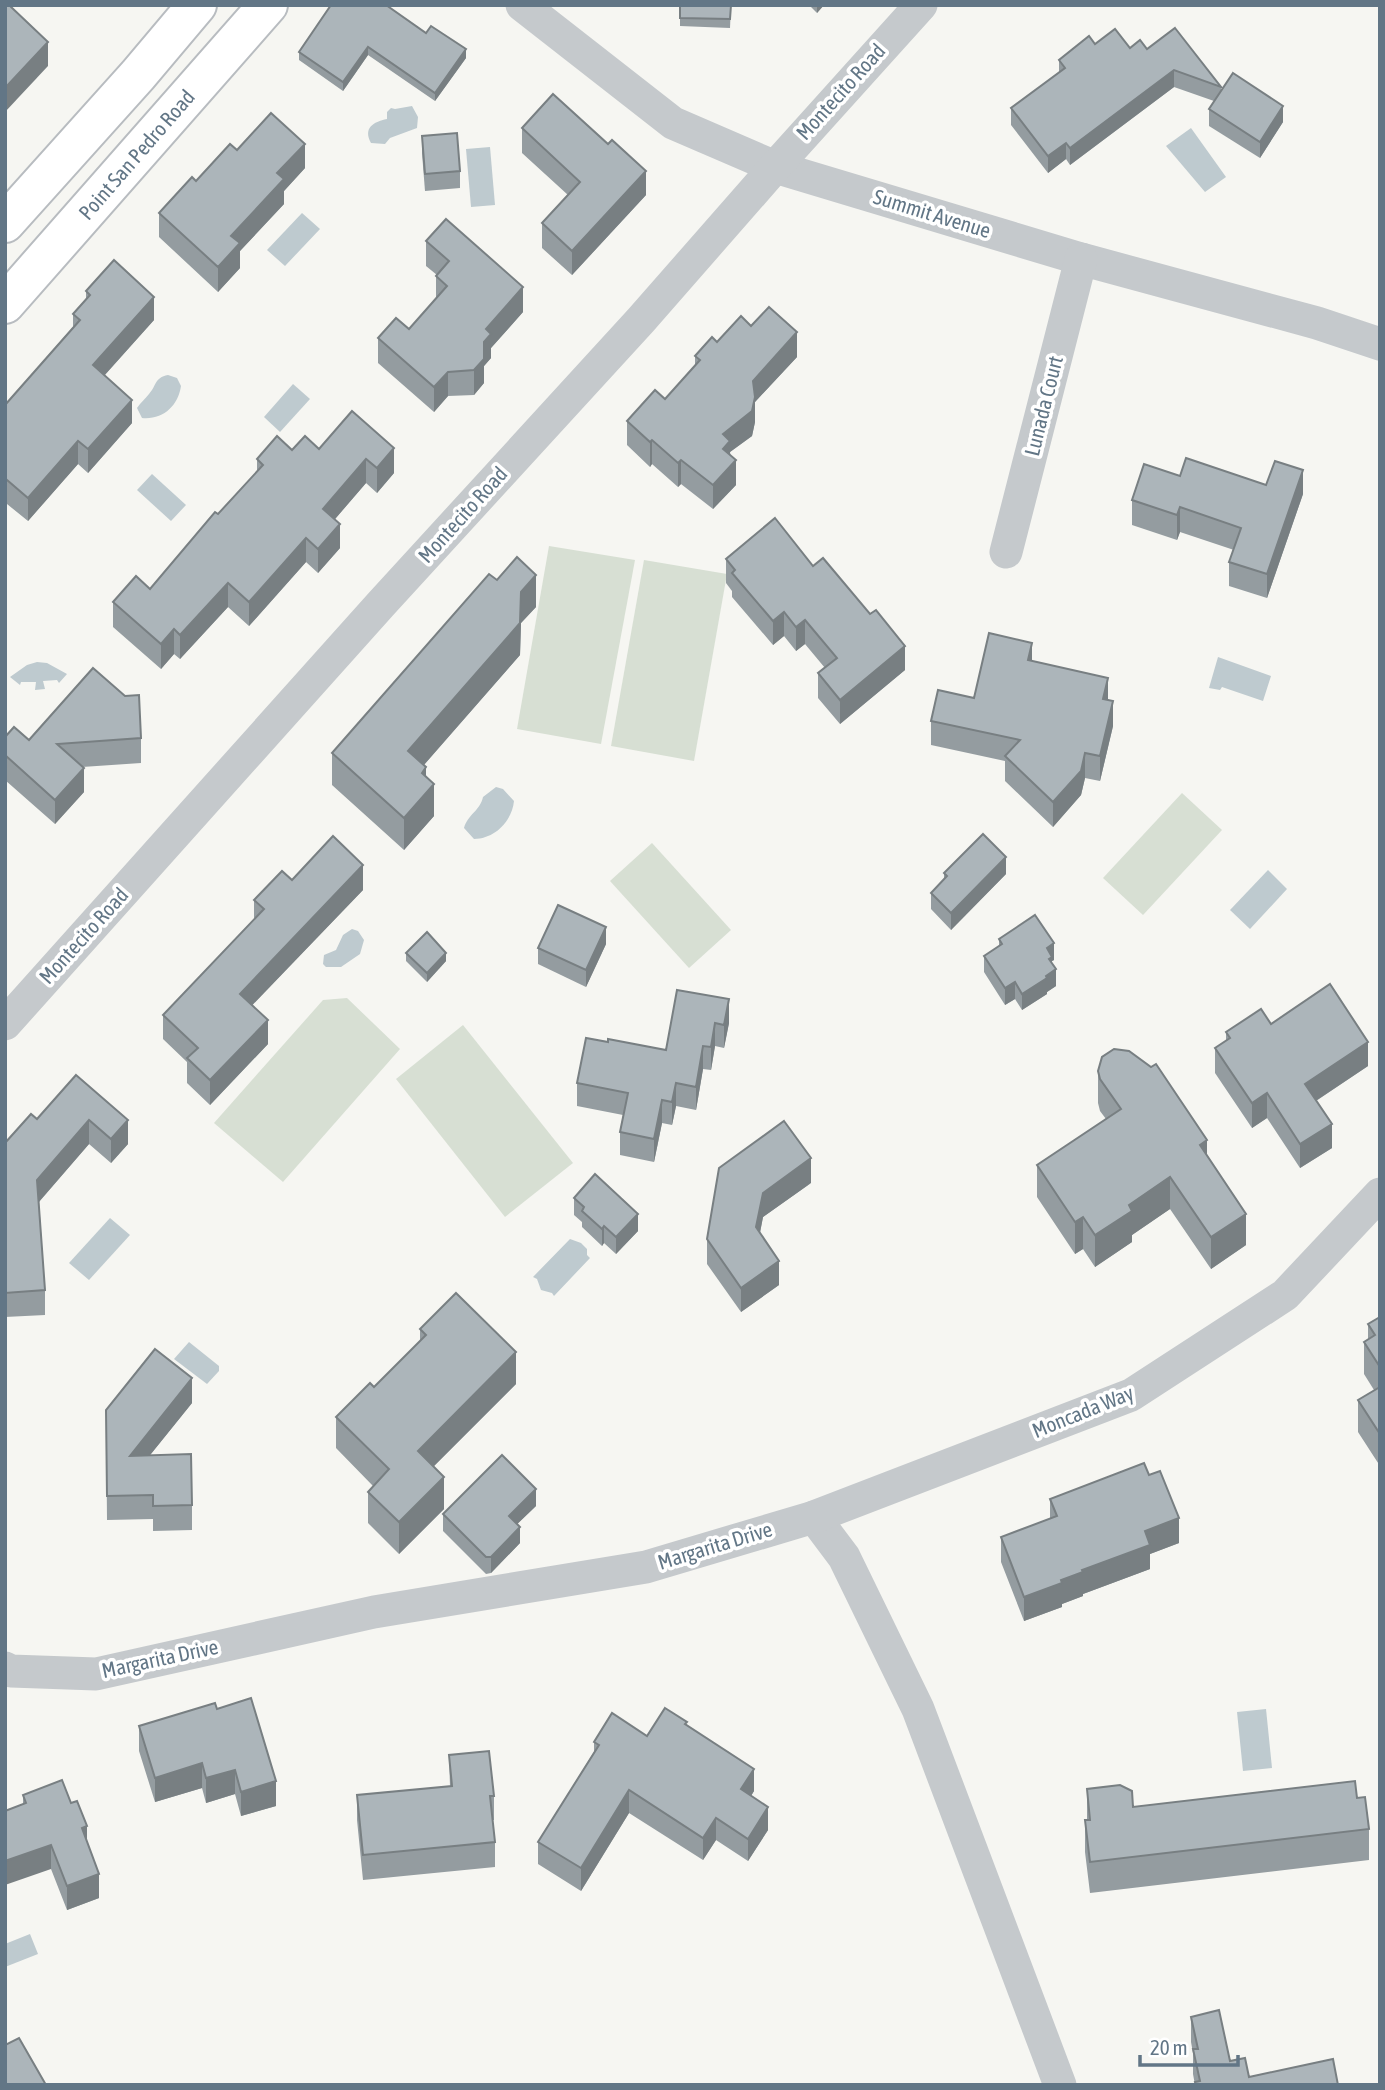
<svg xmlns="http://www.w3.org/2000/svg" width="1385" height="2090" font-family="'Asap Condensed',sans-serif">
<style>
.green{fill:#d7dfd3}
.water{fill:#becacf}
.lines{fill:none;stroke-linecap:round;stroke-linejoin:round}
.major-casing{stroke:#b8bcc0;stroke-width:42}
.minor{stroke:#c5c9cc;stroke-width:33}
.major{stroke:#fff;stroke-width:38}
.wall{fill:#949ca0}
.shaded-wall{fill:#787f82}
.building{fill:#acb5ba;stroke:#787f82;stroke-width:2}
.labels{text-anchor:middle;stroke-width:7;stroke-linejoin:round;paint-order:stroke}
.street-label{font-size:21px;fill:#627686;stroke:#fff}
</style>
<rect width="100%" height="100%" fill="#f6f6f2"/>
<g class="green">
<polygon points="549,546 635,560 601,744 517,729"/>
<polygon points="644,560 727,574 694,761 611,746"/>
<polygon points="1182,793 1222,830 1143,915 1103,878"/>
<polygon points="652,843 731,930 689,968 610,881"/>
<polygon points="347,998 400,1049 283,1182 214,1123 323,1000"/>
<polygon points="463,1025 573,1163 505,1217 396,1079"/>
</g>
<g class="water">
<path d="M 412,106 L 418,117 L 417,128 L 390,138 L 385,144 L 371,143 C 363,128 373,122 387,119 L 387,112 L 391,108 L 395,109 Z"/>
<polygon points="1191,128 1226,177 1205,192 1166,146"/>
<polygon points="490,147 495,205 471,207 466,149"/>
<polygon points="302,213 320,229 285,266 267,250"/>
<path d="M 168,375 L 177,378 L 181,386 C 178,406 163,420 142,418 L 137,408 C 141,402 145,399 149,394 C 157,385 154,378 168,375 Z"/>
<polygon points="293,384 310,399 280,432 264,417"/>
<polygon points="152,474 186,505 171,521 137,490"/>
<polygon points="1218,657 1271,676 1263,701 1222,687 1220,690 1209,688"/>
<polygon points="37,662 47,663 67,674 59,683 57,680 43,681 45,689 35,690 36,682 21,682 20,685 10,677 27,665"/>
<path d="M 496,787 L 503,789 L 514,801 C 512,821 495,839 474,839 L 464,828 C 468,814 480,811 483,797 Z"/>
<polygon points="1268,870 1287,889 1250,929 1230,910"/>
<polygon points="352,929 358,931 364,940 360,954 341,967 326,967 323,964 324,955 336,950 343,935"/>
<polygon points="110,1218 130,1235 89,1280 69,1263"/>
<polygon points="570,1239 581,1243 587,1249 587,1255 590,1258 554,1296 552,1293 541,1290 537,1279 533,1277"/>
<polygon points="189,1342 219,1366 219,1371 207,1384 174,1359"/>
<polygon points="1266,1709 1272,1768 1243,1771 1237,1712"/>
<polygon points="30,1934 38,1954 5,1967 5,1944"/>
</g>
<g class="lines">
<g class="major-casing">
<g id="major">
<polyline points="5,223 138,75 197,5"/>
<polyline points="5,304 268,5"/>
</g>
</g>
<g class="minor">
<polyline points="522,5 673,123 775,167 1081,259 1317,323 1380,344"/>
<polyline points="1006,552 1081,259"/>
<polyline points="5,1024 381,604 641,320 775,167 921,5"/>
<polyline points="814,1517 844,1557 918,1709 1060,2085"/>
<polyline points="5,1668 11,1671 96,1674 374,1612 646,1567 814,1517 1131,1395 1285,1295 1380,1194"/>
</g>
<use href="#major" class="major"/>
</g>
<g class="wall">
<polygon points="389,5 388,7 426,33 466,58 435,101 368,55 343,91 299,60 299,52"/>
<polygon points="680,5 731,5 730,28 680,26"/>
<polygon points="809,5 824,5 817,13"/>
<polygon points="1095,44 1147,49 1221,87 1221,92 1283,122 1260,158 1209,126 1209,109 1214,101 1174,87 1070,165 1066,159 1048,173 1011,125 1011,108 1059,73 1059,60"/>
<polygon points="522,128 646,195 572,275 542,248 542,223 568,195 522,153"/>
<polygon points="422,136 460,171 460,188 425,191 422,153"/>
<polygon points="237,150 305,168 284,191 284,204 240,251 240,268 218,292 159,237 159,213 196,181"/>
<polygon points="426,241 523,312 491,348 491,358 484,366 484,383 474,395 448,396 434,412 378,363 378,338 409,329 436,299 436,276 437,275 426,266"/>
<polygon points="86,291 154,320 104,376 132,423 88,473 78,464 28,521 7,504 5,405 73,327 73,314 86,299"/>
<polygon points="751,326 797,357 755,402 755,422 752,436 730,452 736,485 713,509 681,484 678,487 652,464 650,467 627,445 627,421 665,399 695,365 695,356 717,342"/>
<polygon points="352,411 394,473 377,493 366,483 335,519 340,548 318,573 306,562 249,626 228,607 180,659 174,654 161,669 113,627 113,602 150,589 257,472 257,459 292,450 319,449"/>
<polygon points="1180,476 1266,485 1303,494 1267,598 1229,586 1229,562 1234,550 1180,532 1177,540 1132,525 1132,500"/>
<polygon points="726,559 813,566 905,670 840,724 818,698 818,673 825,668 805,644 796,651 784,636 773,645 732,597 732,591 726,583"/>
<polygon points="497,580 536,607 521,623 520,655 424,765 434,816 404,850 332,785 332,753"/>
<polygon points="1032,661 1108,700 1113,726 1100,781 1085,778 1081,795 1053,827 1005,781 1005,761 931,745 931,721 974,698"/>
<polygon points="5,737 29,740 141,738 141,763 82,767 84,792 55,824 5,780"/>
<polygon points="944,873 1006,874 951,930 931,909 931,893 944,879"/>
<polygon points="292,880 363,890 252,1005 268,1044 210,1105 187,1083 187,1062 163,1039 163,1015 254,919 254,900"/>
<polygon points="999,939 1054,960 1052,961 1052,963 1056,986 1047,992 1047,994 1022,1010 1015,999 1005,1005 984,972 984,956 999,946"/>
<polygon points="606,944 586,987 538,964 538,948"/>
<polygon points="406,953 446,961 427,982 406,961"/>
<polygon points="677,990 729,1023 724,1048 715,1046 711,1070 703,1069 696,1110 676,1106 672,1125 662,1123 654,1162 620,1155 620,1132 623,1115 577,1106 577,1083 608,1042 666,1050"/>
<polygon points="1271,1024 1368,1066 1316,1101 1332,1148 1300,1168 1267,1118 1252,1128 1215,1073 1215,1048 1226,1041 1226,1032"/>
<polygon points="1098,1071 1207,1156 1246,1245 1211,1269 1170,1209 1132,1235 1132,1242 1095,1267 1083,1249 1075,1254 1037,1197 1037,1165 1106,1119 1100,1111 1098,1103"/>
<polygon points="76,1075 128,1144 111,1163 89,1144 39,1202 45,1290 45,1315 5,1317 5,1143 37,1119"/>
<polygon points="811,1183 763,1217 760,1233 779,1285 741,1312 707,1264 707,1239"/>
<polygon points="574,1198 638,1231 616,1254 604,1243 602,1246 582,1227 582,1222 574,1215"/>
<polygon points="1380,1317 1380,1466 1358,1432 1358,1400 1374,1390 1364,1374 1364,1342 1368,1339 1368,1324"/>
<polygon points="420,1329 516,1384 434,1466 444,1509 399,1554 368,1523 368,1492 373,1486 336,1448 336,1417 374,1387 420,1341"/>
<polygon points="192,1403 150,1455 192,1505 192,1530 153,1531 153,1519 107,1520 106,1410"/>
<polygon points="1149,1475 1179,1543 1150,1554 1150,1569 1083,1594 1083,1596 1062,1604 1062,1607 1024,1621 1001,1562 1001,1537 1050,1519 1050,1499"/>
<polygon points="536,1506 517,1524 520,1543 491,1573 486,1574 443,1531 443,1514"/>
<polygon points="217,1709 276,1806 241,1816 235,1794 206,1803 202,1788 155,1802 139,1751 139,1726"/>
<polygon points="687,1726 754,1791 751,1796 768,1830 748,1861 716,1840 703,1860 629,1813 581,1891 538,1864 538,1842 594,1752 594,1742 647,1736"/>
<polygon points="449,1755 494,1796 494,1820 492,1820 495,1842 495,1867 363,1880 357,1820 357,1795 450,1786"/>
<polygon points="1087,1789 1133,1807 1369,1829 1369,1860 1090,1893 1085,1852 1085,1820 1087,1820"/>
<polygon points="23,1795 87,1842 99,1898 67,1910 51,1869 23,1804"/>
<polygon points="1191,2017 1230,2061 1249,2077 1338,2085 1195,2085 1193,2074 1193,2053 1191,2042"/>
</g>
<g class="shaded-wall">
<polygon points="817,5 824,5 817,13"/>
<polygon points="48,42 48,66 5,112 5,88"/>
<polygon points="368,47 368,55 343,91 343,82"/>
<polygon points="466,49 466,58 435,101 435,93"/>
<polygon points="1174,70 1174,87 1070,165 1070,148"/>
<polygon points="1283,106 1283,122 1260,158 1260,142"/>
<polygon points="1066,143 1066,159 1048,173 1048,156"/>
<polygon points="305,144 305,168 284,191 284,204 240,251 240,268 218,292 218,267 231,236 277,173"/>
<polygon points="646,171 646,195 572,275 572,251"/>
<polygon points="523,287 523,312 491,348 491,358 484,366 484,383 474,395 474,370 484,342 486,329"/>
<polygon points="154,297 154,320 93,388 93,365"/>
<polygon points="797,332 797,357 755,402 755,422 752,436 730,452 730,466 723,458 723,434 753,381"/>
<polygon points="448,372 448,396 434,412 434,387"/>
<polygon points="132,400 132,423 88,473 88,449"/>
<polygon points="652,440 652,464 650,467 650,442"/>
<polygon points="78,441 78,464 28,521 28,498"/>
<polygon points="394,448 394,473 377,493 377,468"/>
<polygon points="366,459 366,483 323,533 323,509"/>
<polygon points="681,460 681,484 678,487 678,463"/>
<polygon points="736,460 736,485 713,509 713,485"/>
<polygon points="1303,470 1303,494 1267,598 1267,574"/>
<polygon points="7,480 7,504 5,506 5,483"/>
<polygon points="1180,507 1180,532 1177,540 1177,515"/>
<polygon points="340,524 340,548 318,573 318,549"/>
<polygon points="306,538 306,562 249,626 249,602"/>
<polygon points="536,575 536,607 521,623 520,655 408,783 408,751 521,592"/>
<polygon points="228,583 228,607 180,659 180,635"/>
<polygon points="784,612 784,636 773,645 773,621"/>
<polygon points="805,620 805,644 796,651 796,627"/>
<polygon points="174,629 174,654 161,669 161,644"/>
<polygon points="1032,643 1032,667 1028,660"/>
<polygon points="905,646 905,670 840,724 840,700"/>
<polygon points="1108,678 1108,702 1103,699"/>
<polygon points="1113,701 1113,726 1100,781 1100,756"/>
<polygon points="1085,753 1085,778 1081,795 1053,827 1053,802"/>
<polygon points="426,767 426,792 434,784 434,816 404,850 404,818 422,773"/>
<polygon points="84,768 84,792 55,824 55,800"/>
<polygon points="1006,857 1006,874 951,930 951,913"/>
<polygon points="363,865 363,890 240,1018 240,994"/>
<polygon points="606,927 606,944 586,987 586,970"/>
<polygon points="1054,943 1054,960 1052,961 1052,972 1056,969 1056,986 1047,992 1047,994 1022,1010 1022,994 1047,948"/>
<polygon points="446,953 446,961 427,982 427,973"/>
<polygon points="1015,982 1015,999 1005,1005 1005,988"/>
<polygon points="729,999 729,1023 724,1048 724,1025"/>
<polygon points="268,1020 268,1044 210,1105 210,1080"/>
<polygon points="715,1023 715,1046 711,1070 711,1047"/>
<polygon points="1368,1042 1368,1066 1305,1108 1305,1084"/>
<polygon points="703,1046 703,1069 696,1110 696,1087"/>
<polygon points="676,1083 676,1106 672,1125 672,1102"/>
<polygon points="1267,1093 1267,1118 1252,1128 1252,1103"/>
<polygon points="662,1100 662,1123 654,1162 654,1139"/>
<polygon points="89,1120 89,1144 37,1204 37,1180"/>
<polygon points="128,1120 128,1144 111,1163 111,1139"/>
<polygon points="1332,1124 1332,1148 1300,1168 1300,1144"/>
<polygon points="1207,1140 1207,1172 1200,1145"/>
<polygon points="811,1158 811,1183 763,1217 756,1252 756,1227 763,1193"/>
<polygon points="1170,1177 1170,1209 1132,1235 1132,1242 1095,1267 1095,1235 1129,1205"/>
<polygon points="638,1214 638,1231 616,1254 616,1237"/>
<polygon points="1246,1214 1246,1245 1211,1269 1211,1237"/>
<polygon points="1083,1217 1083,1249 1075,1254 1075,1222"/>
<polygon points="604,1226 604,1243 602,1246 602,1229"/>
<polygon points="779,1261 779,1285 741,1312 741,1288"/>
<polygon points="516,1352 516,1384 418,1482 418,1451"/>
<polygon points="192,1378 192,1403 130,1480 130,1456"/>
<polygon points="444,1477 444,1509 399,1554 399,1522"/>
<polygon points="536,1489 536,1506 509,1532 509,1516"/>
<polygon points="1179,1518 1179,1543 1150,1554 1150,1569 1083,1594 1083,1596 1062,1604 1062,1607 1024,1621 1024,1597 1082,1570 1145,1531"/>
<polygon points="520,1527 520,1543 491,1573 491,1557"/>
<polygon points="202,1763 202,1788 155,1802 155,1778"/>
<polygon points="754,1769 754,1791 741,1812 741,1789"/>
<polygon points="235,1770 235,1794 206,1803 206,1778"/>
<polygon points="276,1781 276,1806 241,1816 241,1792"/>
<polygon points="629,1790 629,1813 581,1891 581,1868"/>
<polygon points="768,1807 768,1830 748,1861 748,1839"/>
<polygon points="716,1818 716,1840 703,1860 703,1838"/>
<polygon points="87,1826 87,1851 82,1828"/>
<polygon points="51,1845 51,1869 5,1885 5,1861"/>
<polygon points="99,1874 99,1898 67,1910 67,1886"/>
</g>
<g class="building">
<polygon points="5,5 9,5 48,42 5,88"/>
<polygon points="331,5 386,5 426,33 431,26 466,49 435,93 368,47 343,82 299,52"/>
<polygon points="680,5 731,5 730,19 680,18"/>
<polygon points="1175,28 1221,87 1174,70 1070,148 1066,143 1048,156 1011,108 1065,68 1059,60 1089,36 1095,44 1115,29 1130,48 1140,40 1147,49"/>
<polygon points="1233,73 1283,106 1260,142 1209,109"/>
<polygon points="553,94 608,144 612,140 646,171 572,251 542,223 580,182 522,128"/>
<polygon points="271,113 305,144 277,173 284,179 231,236 240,243 218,267 159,213 192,177 196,181 230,144 237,150"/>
<polygon points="457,133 460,171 425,174 422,136"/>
<polygon points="446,219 523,287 486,329 491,334 484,342 484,359 474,370 448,372 434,387 378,338 396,318 409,329 447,286 436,276 449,261 426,241"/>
<polygon points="114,260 154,297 93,365 132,400 88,449 78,441 28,498 7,480 5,483 5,405 80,320 73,314 90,295 86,291"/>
<polygon points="769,307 797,332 753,381 755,397 752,411 723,434 730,441 723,449 736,460 713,485 681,460 678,463 652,440 650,442 627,421 655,390 665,399 700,360 695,356 712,337 717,342 741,316 751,326"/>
<polygon points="352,411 394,448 377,468 366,459 323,509 340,524 318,549 306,538 249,602 228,583 180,635 174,629 161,644 113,602 136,576 150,589 215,512 218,514 263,465 257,459 277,436 292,450 305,436 319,449"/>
<polygon points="1186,458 1266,485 1275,461 1303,470 1267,574 1229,562 1241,528 1180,507 1177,515 1132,500 1144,464 1180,476"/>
<polygon points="775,518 813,566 823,558 870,614 876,610 905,646 840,700 818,673 837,658 805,620 796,627 784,612 773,621 732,573 735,570 726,559"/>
<polygon points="517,557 536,575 521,592 520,623 408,751 426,767 422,773 434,784 404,818 332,753 489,574 497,580"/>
<polygon points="989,633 1032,643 1028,660 1108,678 1103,699 1113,701 1100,756 1085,753 1081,771 1053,802 1005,756 1020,740 931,721 938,690 974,698"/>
<polygon points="93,668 125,696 139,695 141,738 57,744 84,768 55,800 5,755 5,737 14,727 29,740"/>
<polygon points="983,834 1006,857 951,913 931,893 947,876 944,873"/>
<polygon points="333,836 363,865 240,994 268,1020 210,1080 187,1058 198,1048 163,1015 264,909 254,900 282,871 292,880"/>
<polygon points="558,905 606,927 586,970 538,948"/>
<polygon points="1035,915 1054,943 1047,948 1052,957 1049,959 1056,969 1046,976 1047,978 1022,994 1015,982 1005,988 984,956 1002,944 999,939"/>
<polygon points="427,932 446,953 427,973 406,953"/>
<polygon points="1330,984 1368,1042 1305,1084 1332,1124 1300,1144 1267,1093 1252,1103 1215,1048 1230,1038 1226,1032 1261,1009 1271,1024"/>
<polygon points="677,990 729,999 724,1025 715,1023 711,1047 703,1046 696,1087 676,1083 672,1102 662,1100 654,1139 620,1132 628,1093 577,1083 586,1038 608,1042 608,1039 666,1050"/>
<polygon points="1114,1049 1129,1051 1151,1067 1156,1064 1207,1140 1200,1145 1246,1214 1211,1237 1170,1177 1129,1205 1132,1211 1095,1235 1083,1217 1075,1222 1037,1165 1121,1109 1100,1079 1098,1071 1102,1057"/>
<polygon points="76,1075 128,1120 111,1139 89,1120 37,1180 45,1290 5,1293 5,1143 31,1114 37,1119"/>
<polygon points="784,1121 811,1158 763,1193 756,1227 779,1261 741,1288 707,1239 719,1168"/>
<polygon points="595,1174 638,1214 616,1237 604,1226 602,1229 582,1211 584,1207 574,1198"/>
<polygon points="456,1293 516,1352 418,1451 444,1477 399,1522 368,1492 389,1469 336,1417 370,1383 374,1387 426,1335 420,1329"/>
<polygon points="1380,1317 1380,1367 1364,1342 1375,1335 1368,1324"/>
<polygon points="155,1349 192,1378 130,1456 191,1454 192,1505 153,1506 153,1495 107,1496 106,1410"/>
<polygon points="1380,1387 1380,1434 1358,1400"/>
<polygon points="502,1455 536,1489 509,1516 520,1527 491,1557 486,1557 443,1514"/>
<polygon points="1144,1463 1149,1475 1160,1471 1179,1518 1145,1531 1150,1545 1082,1570 1083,1572 1061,1580 1062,1583 1024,1597 1001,1537 1057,1516 1050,1499"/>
<polygon points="251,1698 276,1781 241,1792 235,1770 206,1778 202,1763 155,1778 139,1726 215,1703 217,1709"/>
<polygon points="665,1708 687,1722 685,1724 754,1769 741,1789 768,1807 748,1839 716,1818 703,1838 629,1790 581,1868 538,1842 599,1745 594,1742 612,1713 647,1736"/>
<polygon points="489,1751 494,1796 490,1796 495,1842 363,1855 357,1795 452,1786 449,1755"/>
<polygon points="62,1780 71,1803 77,1801 87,1826 82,1828 99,1874 67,1886 51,1845 5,1861 5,1811 26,1803 23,1795"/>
<polygon points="1355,1781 1357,1798 1365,1797 1369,1829 1090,1862 1085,1820 1090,1820 1087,1789 1120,1785 1132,1791 1133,1807"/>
<polygon points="1219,2010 1230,2061 1245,2058 1249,2077 1333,2059 1338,2085 1196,2085 1195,2082 1200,2081 1193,2049 1198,2049 1191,2017"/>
<polygon points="19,2038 46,2085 5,2085 5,2045"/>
</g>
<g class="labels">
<g class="street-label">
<text transform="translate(841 92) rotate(-48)" y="7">Montecito Road</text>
<text transform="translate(137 155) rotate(-49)" y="7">Point San Pedro Road</text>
<text transform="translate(932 214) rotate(17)" y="7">Summit Avenue</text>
<text transform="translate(1044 406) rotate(-76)" y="7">Lunada Court</text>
<text transform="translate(463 515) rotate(-48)" y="7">Montecito Road</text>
<text transform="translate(84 936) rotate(-48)" y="7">Montecito Road</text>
<text transform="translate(1083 1412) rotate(-22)" y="7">Moncada Way</text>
<text transform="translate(715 1546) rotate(-17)" y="7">Margarita Drive</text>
<text transform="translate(160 1659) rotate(-12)" y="7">Margarita Drive</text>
</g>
</g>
<rect width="1385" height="2090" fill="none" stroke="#627686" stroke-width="14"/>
<path d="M1140 2055v10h98v-10" fill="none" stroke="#627686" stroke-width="3.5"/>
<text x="1150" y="2055" font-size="21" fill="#627686" stroke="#ffffff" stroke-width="5" paint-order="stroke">20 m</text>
</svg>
